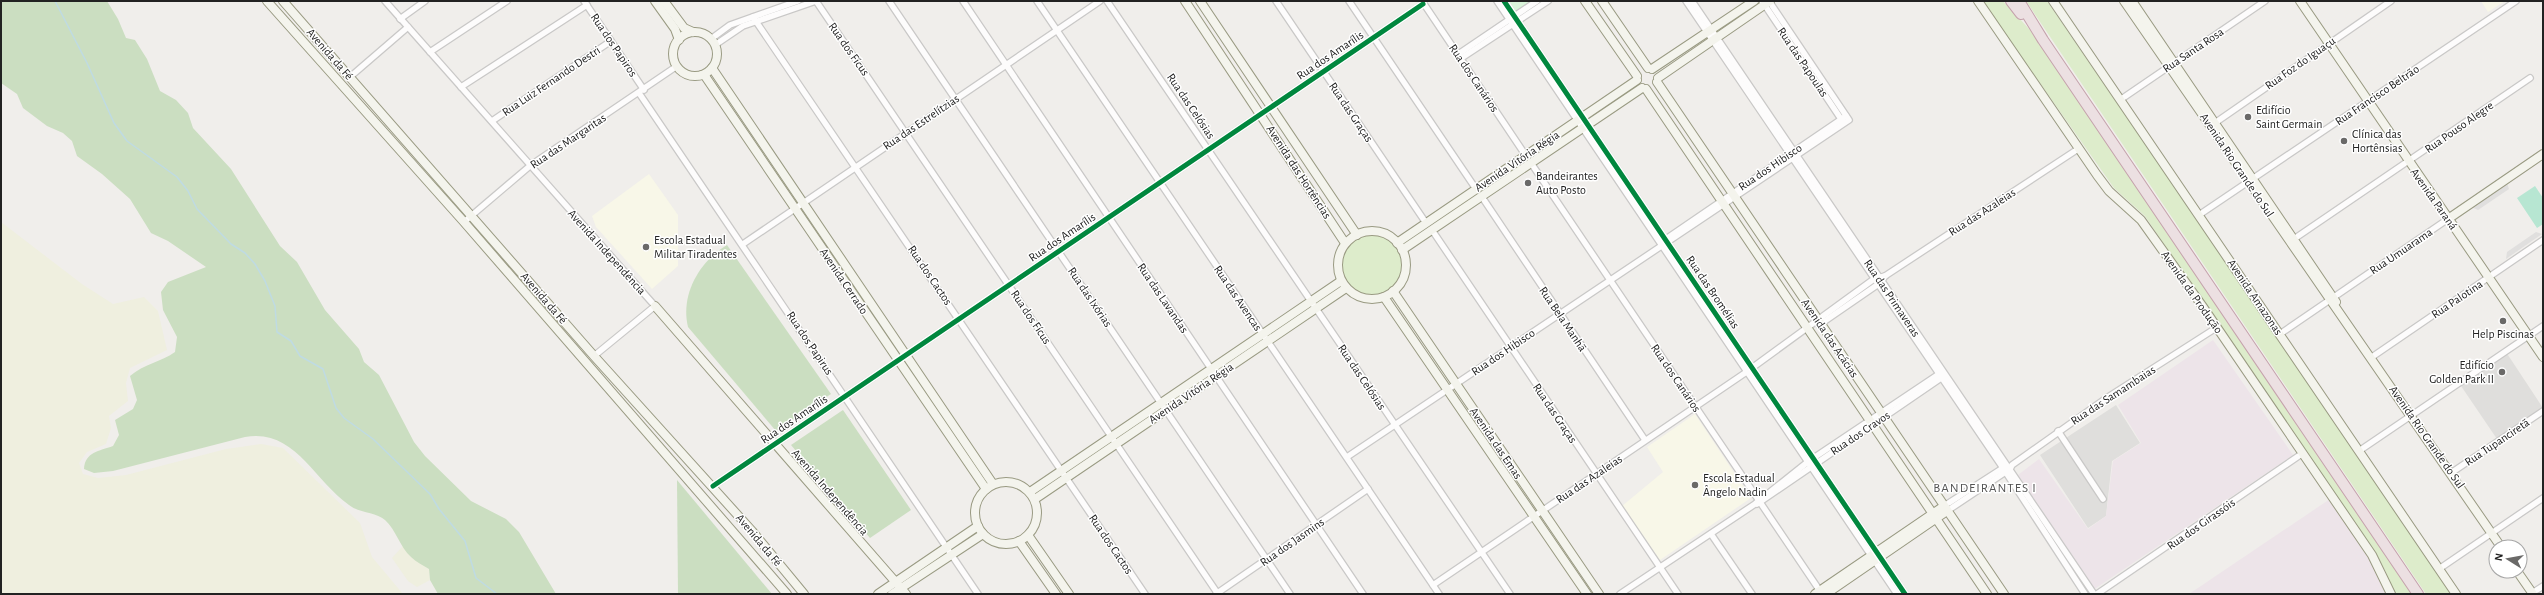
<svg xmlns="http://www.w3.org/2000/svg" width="2544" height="595" font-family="'Alegreya Sans',sans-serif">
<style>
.residential{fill:#dfdedc}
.industrial{fill:#ede4e9}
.education{fill:#f8f7e8}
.farmland{fill:#efefdf}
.grass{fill:#ddeccb}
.forest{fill:#cbdec1}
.park{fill:#daf5da}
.pitch{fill:#b7e6d2}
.parking{fill:#e0dfde}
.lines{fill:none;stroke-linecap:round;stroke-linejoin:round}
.stream{stroke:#bfdbe3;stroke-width:1.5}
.street-casing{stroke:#c9c8c7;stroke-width:8}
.secondary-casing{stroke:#999a82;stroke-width:10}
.highway-casing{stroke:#c5a2ac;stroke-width:12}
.street{stroke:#fdfcfc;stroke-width:5.5}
.secondary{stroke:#f4f4ed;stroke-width:8}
.highway{stroke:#ece0e2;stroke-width:10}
.cycleway-casing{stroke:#fff;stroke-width:8}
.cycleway{stroke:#00873e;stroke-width:5}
.poi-dot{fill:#6a6968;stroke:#fff;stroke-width:1.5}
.labels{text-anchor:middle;stroke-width:3;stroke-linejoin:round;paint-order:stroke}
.street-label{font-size:12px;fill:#222;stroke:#fff}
.poi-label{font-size:12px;fill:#222;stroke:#fff;text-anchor:start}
.neighbourhood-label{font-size:13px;letter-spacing:1px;fill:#555;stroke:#fff}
</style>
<rect width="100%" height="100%" fill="#f0eeeb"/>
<g class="residential">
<polygon points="2506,352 2543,408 2497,439 2459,383"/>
<polygon points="2116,405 2140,443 2112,461 2106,516 2088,528 2040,455"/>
</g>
<g class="industrial">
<polygon points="2213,340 2293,455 2093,590 2018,475 2039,459 2088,529 2106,516 2113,461 2141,443 2118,405"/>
<polygon points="2330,499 2379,572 2389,594 2189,594"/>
</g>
<g class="education">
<polygon points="2481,1 2505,1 2488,12"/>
<polygon points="649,174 678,215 678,266 652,289 596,227 592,216"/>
<polygon points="1695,414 1751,498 1660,560 1622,506 1663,472 1647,447"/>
</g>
<g class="farmland">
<polygon points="1,222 82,284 113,304 144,297 158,311 167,350 130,368 126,383 128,401 109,416 111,428 106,444 87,452 79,463 83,474 98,478 126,475 226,449 261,444 283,448 360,523 372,557 403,594 1,594"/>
<polygon points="403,546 411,557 429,569 430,580 417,587 408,581 392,558"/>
</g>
<g class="grass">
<polygon points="1982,1 2003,1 2031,31 2415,594 2394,594 2385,570 2145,216 2114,188"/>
<polygon points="2026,1 2047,1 2453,594 2426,594"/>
<circle cx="1372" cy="265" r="31"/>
</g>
<g class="forest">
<path d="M 1,1 L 107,1 L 118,19 L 126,38 L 135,40 L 147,59 L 160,91 L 176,100 L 188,113 L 193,128 L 231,169 L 280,246 L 297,262 L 325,310 L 359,349 L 364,362 L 379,375 L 414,442 L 425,456 L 471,501 L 506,519 L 519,532 L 556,594 L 438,594 L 430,580 L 429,569 C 423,565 416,562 411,557 C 400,547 396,530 385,520 C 376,512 359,513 349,505 C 313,479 294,428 245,437 L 113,471 L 94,473 L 84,469 C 85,452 99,451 113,446 L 119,435 L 115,420 L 133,409 L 137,400 L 130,376 C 144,364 161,362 175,352 L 177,337 L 163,310 L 161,292 L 168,282 L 206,267 L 168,241 L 151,233 L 130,199 L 102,174 L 77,156 L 72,141 L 63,133 L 47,126 L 23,108 L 17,94 L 1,83 Z"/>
<path d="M 727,245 L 831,394 L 776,431 L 688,327 C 680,294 700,261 727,245 Z"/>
<polygon points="843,410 911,510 870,538 791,445"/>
<polygon points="677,480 772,594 678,594"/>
</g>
<polygon class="park" points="1506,1 1531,1 1515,13"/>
<polygon class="pitch" points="2535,186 2543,198 2543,224 2537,228 2517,198"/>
<g class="parking">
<polygon points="2507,183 2509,189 2478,210 2471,207"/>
<polygon points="2536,232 2542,234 2506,259 2507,252"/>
</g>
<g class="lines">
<polyline class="stream" points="55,1 87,63 114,123 127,141 177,177 188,191 197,209 231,244 245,253 255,264 265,281 275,306 277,332 291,341 300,356 323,369 336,408 344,418 373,439 430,494 439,509 465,541 476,578 497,594"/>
<g class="street-casing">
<g id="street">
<polyline points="385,1 655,306 594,356"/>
<polyline points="584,1 644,90"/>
<polyline points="816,1 1218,594"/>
<polyline points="889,1 1290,594"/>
<polyline points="963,1 1363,594"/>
<polyline points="1037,1 1439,594"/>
<polyline points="1107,1 1510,594"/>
<polyline points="1276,1 1426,223"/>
<polyline points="1349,1 1476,189"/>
<polyline points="1422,1 1526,156"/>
<polyline points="1497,1 1897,594"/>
<polyline points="1504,1 1905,594"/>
<polyline points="1686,1 2003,468 2085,594"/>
<polyline points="1692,1 2094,594"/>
<polyline points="1762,1 1843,122"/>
<polyline points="753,17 1145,594"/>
<polyline points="400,19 425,1"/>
<polyline points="711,39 730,25 798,1"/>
<polyline points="715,45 743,26 816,1"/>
<polyline points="430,52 507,1"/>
<polyline points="1457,55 1537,1"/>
<polyline points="1460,59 1548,1"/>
<polyline points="350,77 408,27"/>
<polyline points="461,87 587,5"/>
<polyline points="639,93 978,594"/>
<polyline points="2120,100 2265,1"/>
<polyline points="492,121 611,41"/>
<polyline points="2212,125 2391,1"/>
<polyline points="1531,163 1822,594"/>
<polyline points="1482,197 1645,440"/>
<polyline points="2199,215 2516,1"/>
<polyline points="464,222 531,165 677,66"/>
<polyline points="1432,230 1678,594"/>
<polyline points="1663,241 1846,116"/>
<polyline points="2291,241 2530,78"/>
<polyline points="743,244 1100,1"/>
<polyline points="1819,325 1880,283 1885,276 2078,149"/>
<polyline points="2280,334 2448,219"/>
<polyline points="2372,357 2543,240"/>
<polyline points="2058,431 2103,499"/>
<polyline points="2359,451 2543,326"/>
<polyline points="1347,457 1849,120 1769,1"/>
<polyline points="2451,473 2543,411"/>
<polyline points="713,486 1423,4"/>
<polyline points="1757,504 1944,376"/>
<polyline points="1944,506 2006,466"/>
<polyline points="1947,511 2010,469 2012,465 2108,397 2216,328"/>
<polyline points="1711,534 1752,594"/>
<polyline points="2439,569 2543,498"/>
<polyline points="1433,585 1745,373 1874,279 1885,276"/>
<polyline points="2532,593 2543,586"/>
<polyline points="1216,594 1368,489"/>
<polyline points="1620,594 1755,504 1809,461 1942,372"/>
<polyline points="2097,594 2303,453"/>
</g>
</g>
<g class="secondary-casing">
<g id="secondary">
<polyline points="267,1 464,222 787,594"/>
<polyline points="283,1 594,356 752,531 804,594"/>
<polyline points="655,1 675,29 679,40"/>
<polyline points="664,1 684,28 693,32"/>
<polyline points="1185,1 1345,243"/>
<polyline points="1200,1 1357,235"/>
<polyline points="1585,1 1637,76"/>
<polyline points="1602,1 1648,68"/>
<polyline points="1978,1 2097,175 2109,191 2141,220 2203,307 2372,555 2391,594"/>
<polyline points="2053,1 2456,594"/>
<polyline points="2124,1 2501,547"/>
<polyline points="2132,1 2336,302"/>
<polyline points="2300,1 2543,357"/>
<circle cx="695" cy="54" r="22"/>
<polyline points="712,68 993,484"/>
<polyline points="1652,69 1754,1"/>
<polyline points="702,75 705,76 986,489"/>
<polyline points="1658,78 1770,1"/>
<polyline points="1657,82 2004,594"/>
<polyline points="1646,89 1987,594"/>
<polyline points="2448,219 2543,154"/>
<circle cx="1372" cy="265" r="34"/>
<polyline points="1397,243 1637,80"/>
<polyline points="1402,250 1642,88"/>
<polyline points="1393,291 1599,594"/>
<polyline points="1384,297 1587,594"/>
<polyline points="655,306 906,594"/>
<circle cx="1006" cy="513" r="31"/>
<polyline points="1030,492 1341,281"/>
<polyline points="1035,499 1346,288"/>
<polyline points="1028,535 1069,594"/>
<polyline points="1019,541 1056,594"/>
<polyline points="2517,571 2533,594"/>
<polyline points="878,594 978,526"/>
<polyline points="892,594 983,534"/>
<polyline points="1815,594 1944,506"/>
<polyline points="1826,594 1947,511"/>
</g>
</g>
<g class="highway-casing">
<g id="highway">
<polyline points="2011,1 2021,14"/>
<polyline points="2019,1 2043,40 2418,594"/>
</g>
</g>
<use href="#street" class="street"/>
<use href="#secondary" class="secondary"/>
<use href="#highway" class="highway"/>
<g class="cycleway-casing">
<g id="cycleway">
<polyline points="1504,1 1905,594"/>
<polyline points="713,486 1423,4"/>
</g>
</g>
<use href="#cycleway" class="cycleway"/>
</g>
<g class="poi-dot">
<circle cx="2248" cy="117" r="4"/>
<circle cx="2344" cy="141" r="4"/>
<circle cx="1528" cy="183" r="4"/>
<circle cx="646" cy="247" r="4"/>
<circle cx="2503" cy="321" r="4"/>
<circle cx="2502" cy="372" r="4"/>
<circle cx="1695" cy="485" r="4"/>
</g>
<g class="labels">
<g class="street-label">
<text transform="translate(614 45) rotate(56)" y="4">Rua dos Papiros</text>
<text transform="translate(849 49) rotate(55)" y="4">Rua dos Fícus</text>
<text transform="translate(2193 50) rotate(-34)" y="4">Rua Santa Rosa</text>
<text transform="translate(330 54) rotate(49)" y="4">Avenida da Fé</text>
<text transform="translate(1330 55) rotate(-34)" y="4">Rua dos Amarílis</text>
<text transform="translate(1803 62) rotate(56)" y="4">Rua das Papoulas</text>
<text transform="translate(2300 63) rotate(-35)" y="4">Rua Foz do Iguaçu</text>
<text transform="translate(1474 78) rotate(56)" y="4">Rua dos Canários</text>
<text transform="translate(551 81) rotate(-34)" y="4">Rua Luiz Fernando Destri</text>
<text transform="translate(2377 95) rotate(-34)" y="4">Rua Francisco Beltrão</text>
<text transform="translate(1191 106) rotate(56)" y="4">Rua das Celósias</text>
<text transform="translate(1351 112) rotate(56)" y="4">Rua das Graças</text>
<text transform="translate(921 122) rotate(-34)" y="4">Rua das Estrelítzias</text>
<text transform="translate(2459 127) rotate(-35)" y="4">Rua Pouso Alegre</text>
<text transform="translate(568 141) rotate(-34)" y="4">Rua das Margaritas</text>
<text transform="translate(1517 161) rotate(-34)" y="4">Avenida Vitória Régia</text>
<text transform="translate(2237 165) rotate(56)" y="4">Avenida Rio Grande do Sul</text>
<text transform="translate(1770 167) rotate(-34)" y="4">Rua dos Hibisco</text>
<text transform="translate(1299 172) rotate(57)" y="4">Avenida das Hortências</text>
<text transform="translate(2434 199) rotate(55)" y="4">Avenida Paraná</text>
<text transform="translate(1982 212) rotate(-33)" y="4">Rua das Azaleias</text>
<text transform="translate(1062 237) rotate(-34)" y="4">Rua dos Amarílis</text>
<text transform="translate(2401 251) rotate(-34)" y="4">Rua Umuarama</text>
<text transform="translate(607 252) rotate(48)" y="4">Avenida Independência</text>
<text transform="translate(930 275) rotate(56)" y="4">Rua dos Cactos</text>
<text transform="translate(844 281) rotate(56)" y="4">Avenida Cerrado</text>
<text transform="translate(1713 292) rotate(56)" y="4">Rua das Bromélias</text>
<text transform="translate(2192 292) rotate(55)" y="4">Avenida da Produção</text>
<text transform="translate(1090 297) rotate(56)" y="4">Rua das Ixórias</text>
<text transform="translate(2255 297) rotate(56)" y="4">Avenida Amazonas</text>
<text transform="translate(544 298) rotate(49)" y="4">Avenida da Fé</text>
<text transform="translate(1163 298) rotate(56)" y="4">Rua das Lavandas</text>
<text transform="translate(1238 298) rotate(56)" y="4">Rua das Avencas</text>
<text transform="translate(1892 298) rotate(56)" y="4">Rua das Primaveras</text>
<text transform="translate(2457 299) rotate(-34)" y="4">Rua Palotina</text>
<text transform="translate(1031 317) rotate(56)" y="4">Rua dos Fícus</text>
<text transform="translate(1563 319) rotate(56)" y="4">Rua Bela Manhã</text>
<text transform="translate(1830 338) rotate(56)" y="4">Avenida das Acácias</text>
<text transform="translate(810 343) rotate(56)" y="4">Rua dos Papirus</text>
<text transform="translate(1503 352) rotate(-34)" y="4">Rua dos Hibisco</text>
<text transform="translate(1362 377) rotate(56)" y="4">Rua das Celósias</text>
<text transform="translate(1676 378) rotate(56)" y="4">Rua dos Canários</text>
<text transform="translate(1191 393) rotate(-34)" y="4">Avenida Vitória Régia</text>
<text transform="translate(2113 395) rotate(-33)" y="4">Rua das Samambaias</text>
<text transform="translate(1555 413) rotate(56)" y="4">Rua das Graças</text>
<text transform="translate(794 419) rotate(-34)" y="4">Rua dos Amarílis</text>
<text transform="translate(1860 433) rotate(-34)" y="4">Rua dos Cravos</text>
<text transform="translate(2427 437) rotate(55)" y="4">Avenida Rio Grande do Sul</text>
<text transform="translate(2497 442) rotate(-34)" y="4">Rua Tupanciretã</text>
<text transform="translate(1496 443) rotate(56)" y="4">Avenida das Emas</text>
<text transform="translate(1589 479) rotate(-34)" y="4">Rua das Azaleias</text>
<text transform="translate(830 492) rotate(49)" y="4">Avenida Independência</text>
<text transform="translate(2201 524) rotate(-35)" y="4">Rua dos Girassóis</text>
<text transform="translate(759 540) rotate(50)" y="4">Avenida da Fé</text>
<text transform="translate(1292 542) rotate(-35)" y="4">Rua dos Jasmins</text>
<text transform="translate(1111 544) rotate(56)" y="4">Rua dos Cactos</text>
</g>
<g class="poi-label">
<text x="2256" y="114">Edifício<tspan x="2256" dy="14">Saint Germain</tspan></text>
<text x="2352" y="138">Clínica das<tspan x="2352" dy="14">Hortênsias</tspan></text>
<text x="1536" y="180">Bandeirantes<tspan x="1536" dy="14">Auto Posto</tspan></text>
<text x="654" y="244">Escola Estadual<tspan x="654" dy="14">Militar Tiradentes</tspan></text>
<text x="2503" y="338" text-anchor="middle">Help Piscinas</text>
<text x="2494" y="369" text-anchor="end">Edifício<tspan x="2494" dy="14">Golden Park II</tspan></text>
<text x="1703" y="482">Escola Estadual<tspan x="1703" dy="14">Ângelo Nadin</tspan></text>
</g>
<g class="neighbourhood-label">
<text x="1985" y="492">BANDEIRANTES I</text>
</g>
</g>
<rect width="2544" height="595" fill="none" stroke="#222222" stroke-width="4"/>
<g transform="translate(2508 559) rotate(281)"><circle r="19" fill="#ffffff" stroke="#a7a7a7"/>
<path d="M0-3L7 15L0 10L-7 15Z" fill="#6a6968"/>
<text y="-6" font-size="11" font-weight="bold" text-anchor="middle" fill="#222222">N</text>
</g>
</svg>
